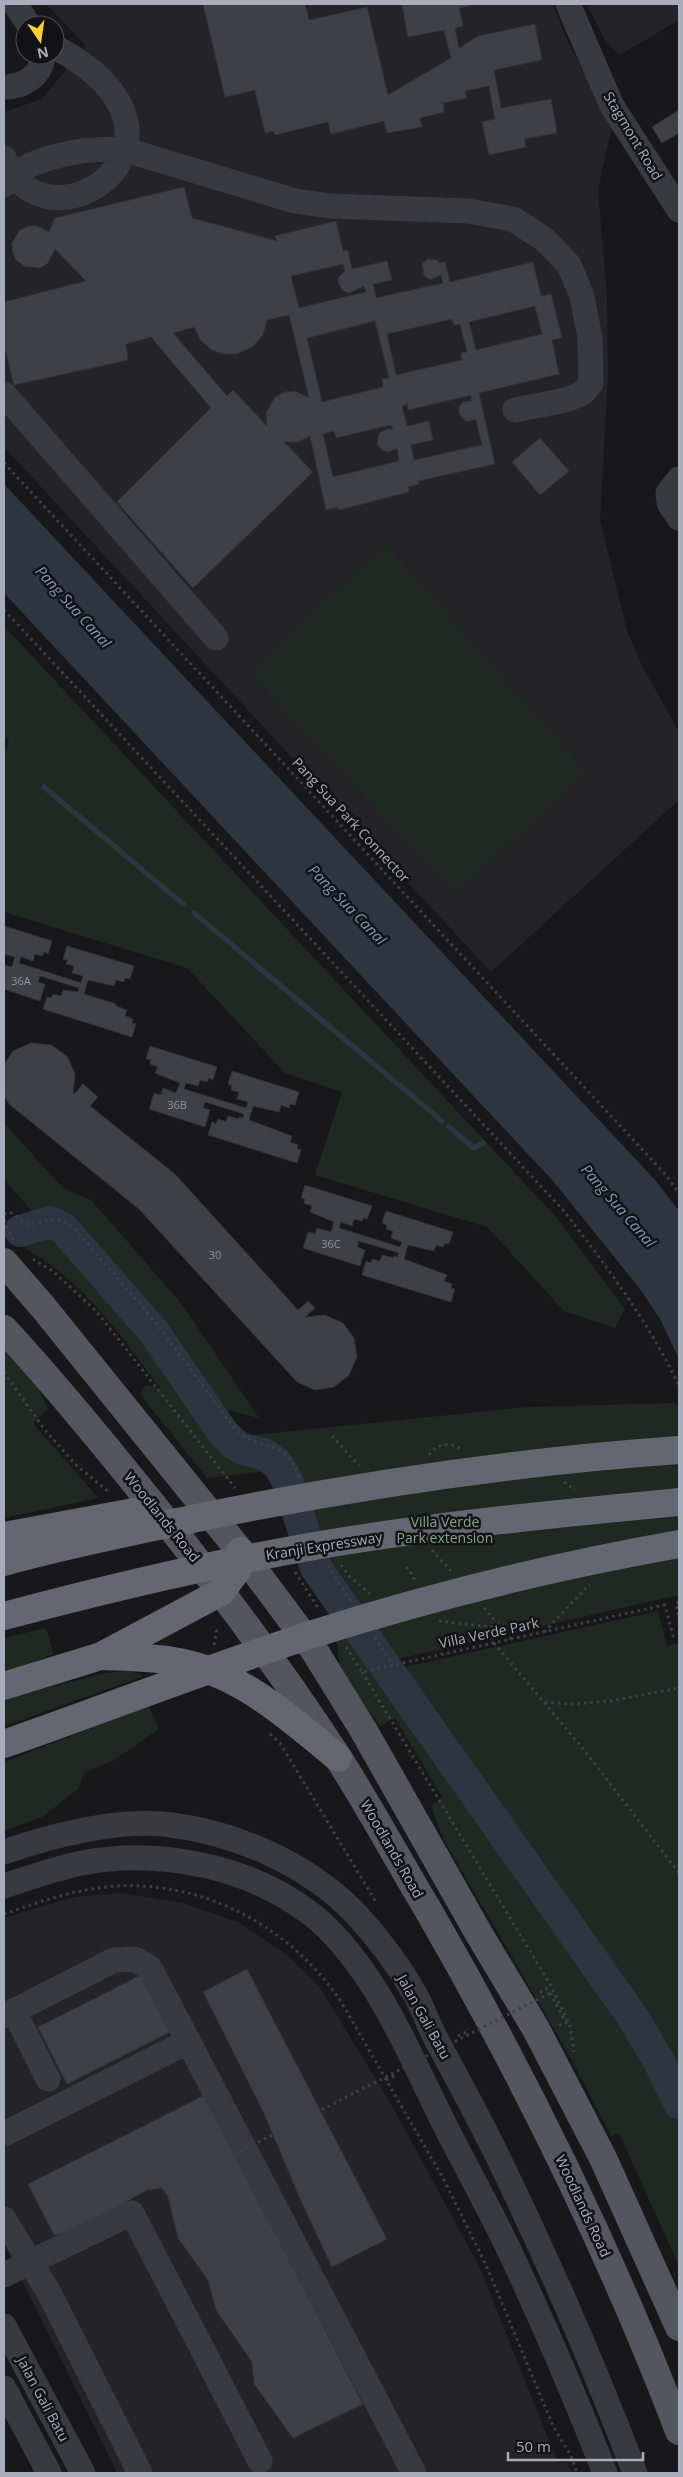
<svg xmlns="http://www.w3.org/2000/svg" width="683" height="2477" font-family="'Open Sans',sans-serif">
<style>
.built{fill:#242428}
.green{fill:#1f2922}
.water{fill:#2d3540}
.lines{fill:none;stroke-linecap:round;stroke-linejoin:round}
.stream{stroke:#2d3540;stroke-width:5.5}
.river{stroke:#2d3540;stroke-width:32}
.building{fill:#3f4045;stroke:#323237;fill-rule:evenodd}
.path{stroke:#3f4047;stroke-width:3;stroke-dasharray:2.5 4;stroke-linecap:butt}
.minor{stroke:#393940;stroke-width:25}
.major{stroke:#54565f;stroke-width:28}
.highway{stroke:#646671;stroke-width:28}
.path-bridge{stroke:#3f4047;stroke-width:3;stroke-dasharray:2.5 4;stroke-linecap:butt}
.minor-bridge{stroke:#393940;stroke-width:25}
.highway-bridge{stroke:#646671;stroke-width:28}
.labels{text-anchor:middle;stroke-width:5;stroke-linejoin:round;paint-order:stroke}
.number-label{font-size:11px;fill:#8e929e}
.street-label{font-size:14px;fill:#a9adbb;stroke:#131316}
.park-label{font-size:14px;fill:#7fa886;stroke:#131316}
.water-label{font-size:15px;font-style:italic;fill:#7d97b9;stroke:#131316}
</style>
<rect width="100%" height="100%" fill="#18181b"/>
<g class="built">
<polygon points="46,4 553,4 569,45 613,122 598,190 607,297 608,375 600,520 627,631 641,664 679,732 679,800 491,972 4,447 4,112 42,99 86,46"/>
<polygon points="587,4 679,4 679,20 620,55 606,42"/>
<polygon points="121,1893 183,1903 240,1923 287,1955 319,1986 391,2104 480,2268 558,2463 567,2462 571,2473 117,2473 4,2244 4,1918 74,1897"/>
</g>
<g class="green">
<polygon points="386,545 585,772 455,894 250,672"/>
<polygon points="4,626 556,1217 625,1309 615,1328 564,1311 487,1227 315,1175 342,1092 285,1073 187,968 4,912 4,756 9,740 4,734"/>
<polygon points="4,1123 63,1188 92,1201 181,1303 259,1418 225,1409 159,1318 76,1224 51,1211 36,1215 4,1180"/>
<path d="M 56,1235 L 67,1240 L 148,1335 L 217,1435 L 230,1450 L 263,1461 L 274,1470 L 207,1478 L 140,1394 L 146,1385 L 161,1389 C 121,1336 83,1280 23,1247 L 21,1244 Z"/>
<polygon points="4,1347 34,1381 48,1409 33,1423 98,1498 4,1518"/>
<polygon points="676,1403 679,1412 679,1595 393,1660 327,1563 297,1471 285,1451 273,1442 253,1435 528,1407"/>
<polygon points="658,1611 667,1646 679,1643 679,2071 666,2041 400,1668"/>
<polygon points="46,1628 54,1654 4,1673 4,1638"/>
<polygon points="355,1634 626,2021 665,2085 679,2124 679,2266 619,2133 611,2136 567,2051 445,1842 431,1806 442,1797 395,1718 380,1726 358,1696 340,1665 336,1639"/>
<polygon points="129,1670 144,1676 4,1726 4,1699 102,1674"/>
<polygon points="149,1706 159,1729 114,1760 84,1773 79,1788 42,1817 4,1831 4,1762"/>
</g>
<polygon class="water" points="4,484 656,1181 679,1211 679,1359 660,1319 640,1289 553,1181 4,593"/>
<g class="lines">
<g class="stream">
<polyline points="44,787 183,904"/>
<polyline points="194,913 442,1121"/>
<polyline points="449,1127 474,1148 483,1143"/>
</g>
<polyline class="river" points="20,1231 50,1222 63,1228 153,1331 222,1431 233,1443 243,1449 264,1454 278,1464 287,1480 316,1568 632,2016 659,2061 679,2103"/>
</g>
<g class="building">
<polygon points="203,4 305,4 309,20 367,7 388,95 451,58 444,30 408,37 402,5 404,4 477,4 459,8 463,26 455,28 459,48 478,36 535,24 542,60 494,70 501,108 551,99 557,133 524,139 526,147 489,155 482,122 495,119 489,86 465,91 467,98 443,103 444,112 420,118 422,127 387,133 384,121 331,134 328,122 275,135 274,131 265,133 255,90 225,97"/>
<polygon points="679,110 679,133 662,143 652,127"/>
<path d="M 184,187 L 192,218 L 277,241 L 275,236 L 336,221 L 343,251 L 348,250 L 352,269 L 387,261 L 392,280 L 373,284 L 376,298 L 443,283 L 441,275 L 430,280 L 424,276 L 422,264 L 428,259 L 437,260 L 440,263 L 445,262 L 450,282 L 533,262 L 541,296 L 551,294 L 562,338 L 552,340 L 559,374 L 479,393 L 495,464 L 418,481 L 419,484 L 408,487 L 409,492 L 339,510 L 338,507 L 326,510 L 310,436 L 298,442 L 284,442 L 313,472 L 193,588 L 117,502 L 211,408 L 151,337 L 126,344 L 128,360 L 14,385 L 4,345 L 4,302 L 86,281 L 55,249 L 48,263 L 40,268 L 24,266 L 16,260 L 13,253 L 12,243 L 20,230 L 29,226 L 37,226 L 49,232 L 55,218 ZM 343,264 L 345,271 L 339,277 L 338,282 L 342,290 L 349,293 L 364,286 L 366,292 L 299,308 L 291,276 ZM 535,306 L 542,334 L 476,350 L 469,322 ZM 289,315 L 309,398 L 295,391 L 285,392 L 275,397 L 266,413 L 267,426 L 233,390 L 227,396 L 173,333 L 194,327 L 201,341 L 212,350 L 223,354 L 237,354 L 252,347 L 263,335 L 267,320 ZM 452,319 L 454,325 L 460,324 L 467,352 L 461,353 L 462,360 L 396,375 L 387,334 ZM 375,321 L 389,378 L 382,379 L 383,387 L 322,402 L 307,338 ZM 471,395 L 472,401 L 463,402 L 459,407 L 459,414 L 466,422 L 476,419 L 482,445 L 414,460 L 411,445 L 433,440 L 429,421 L 407,426 L 402,406 L 407,404 L 409,410 ZM 391,425 L 393,430 L 388,429 L 379,433 L 377,444 L 382,450 L 388,452 L 397,448 L 399,461 L 333,477 L 323,434 L 334,431 L 336,438 Z"/>
<polygon points="540,438 569,471 540,495 512,462"/>
<polygon points="4,926 52,941 48,954 44,952 42,956 35,954 33,961 21,957 19,963 81,983 83,976 72,973 74,966 66,964 68,960 63,959 67,946 134,966 130,979 125,978 124,982 116,980 114,986 88,980 84,994 116,1004 116,1006 127,1010 125,1016 133,1019 132,1023 136,1024 132,1037 43,1009 47,997 51,998 53,994 61,996 63,990 78,992 79,988 40,976 38,982 45,984 40,1001 4,989 4,965 12,967 15,957 4,954"/>
<polygon points="31,1043 51,1045 67,1056 75,1074 73,1093 74,1094 83,1084 98,1097 90,1106 175,1174 298,1310 308,1301 315,1308 305,1317 325,1315 343,1323 354,1338 357,1357 349,1375 334,1387 315,1390 297,1382 139,1209 9,1104 4,1094 4,1065 13,1051"/>
<polygon points="150,1046 217,1067 213,1080 209,1078 207,1082 200,1080 198,1086 186,1083 184,1089 246,1108 248,1102 237,1099 239,1092 231,1090 232,1086 228,1084 232,1071 299,1092 295,1105 290,1104 289,1108 281,1105 279,1112 253,1106 249,1120 292,1136 290,1142 298,1145 297,1149 301,1150 297,1163 208,1135 212,1122 216,1124 218,1119 226,1122 228,1116 239,1119 239,1117 243,1118 244,1114 205,1102 203,1108 210,1110 205,1127 149,1109 154,1093 161,1095 163,1088 176,1093 180,1083 155,1073 158,1067 150,1064 151,1060 146,1059"/>
<polygon points="305,1185 372,1206 367,1219 363,1218 362,1221 354,1219 352,1226 341,1222 339,1228 400,1247 402,1242 391,1238 393,1231 386,1229 387,1225 382,1223 386,1211 453,1232 449,1244 445,1243 443,1247 436,1245 434,1251 408,1245 404,1259 447,1275 444,1281 452,1284 451,1288 455,1289 451,1302 362,1275 366,1261 371,1263 372,1259 380,1261 382,1255 393,1258 394,1256 397,1257 399,1253 359,1241 357,1247 365,1250 360,1266 303,1248 308,1232 315,1234 317,1228 331,1232 334,1222 310,1212 312,1206 304,1203 305,1199 301,1198"/>
<polygon points="247,1969 387,2239 332,2267 301,2201 263,2111 203,1992"/>
<polygon points="141,1975 170,2032 67,2084 38,2027"/>
<polygon points="205,2095 363,2404 293,2438 254,2384 252,2362 216,2310 208,2280 178,2238 168,2197 162,2188 147,2190 75,2231 54,2235 28,2184"/>
</g>
<g class="lines">
<g class="path">
<polyline points="4,463 664,1173 679,1193"/>
<path d="M 4,610 L 564,1211 C 607,1267 649,1322 679,1386"/>
<path d="M 4,1214 L 10,1212 L 27,1224 C 52,1224 51,1209 76,1230 L 156,1323 L 234,1428 C 260,1454 283,1434 299,1477"/>
<polyline points="4,1220 14,1242"/>
<polyline points="33,1259 54,1272 97,1312 235,1488"/>
<polyline points="4,1372 44,1429 75,1464 110,1493"/>
<polyline points="332,1436 359,1466"/>
<path d="M 429,1455 C 438,1443 449,1442 461,1449"/>
<polyline points="564,1482 575,1490"/>
<polyline points="432,1550 451,1571"/>
<polyline points="341,1565 350,1577 370,1594"/>
<polyline points="328,1566 351,1601"/>
<polyline points="406,1567 413,1575 415,1582"/>
<polyline points="295,1572 319,1609"/>
<polyline points="679,1602 676,1603 679,1617"/>
<polyline points="484,1608 511,1639"/>
<polyline points="439,1621 501,1628"/>
<polyline points="544,1632 590,1584"/>
<polyline points="375,1637 393,1665"/>
<polyline points="494,1643 584,1750 679,1873"/>
<polyline points="214,1645 217,1629 215,1626"/>
<polyline points="346,1647 362,1672 665,1605 673,1636 679,1634"/>
<polyline points="362,1672 551,1986 570,2026 574,2052"/>
<polyline points="545,1702 572,1704 611,1701 679,1688"/>
<polyline points="270,1734 280,1743 376,1902"/>
<path d="M 4,1914 C 41,1901 79,1888 119,1886 C 208,1882 290,1928 340,2000 L 443,2178 L 486,2265 L 553,2426 L 571,2456 L 577,2473"/>
<polyline points="542,1993 541,1992 551,1986"/>
<polyline points="550,1993 566,2023 559,2025"/>
<polyline points="458,2036 468,2031 467,2029"/>
<polyline points="386,2080 397,2074"/>
</g>
<g class="minor">
<polyline points="15,4 29,25"/>
<polyline points="568,4 612,106 679,210"/>
<path d="M 4,87 C 23,87 42,76 43,55"/>
<path d="M 4,158 C 47,262 225,138 55,47"/>
<path d="M 4,185 C 28,155 90,147 126,150 L 295,201 L 330,206 L 468,211 L 513,219 L 545,240 L 569,265 L 582,296 L 590,338 L 591,383 L 583,393 L 566,400 L 515,410"/>
<polyline points="4,394 216,638"/>
<polyline points="679,479 668,493 669,503 679,518"/>
<path d="M 4,1852 C 53,1835 121,1818 172,1825 C 239,1834 309,1865 356,1914 C 378,1938 400,1967 416,1996 C 423,2009 428,2023 435,2037 C 455,2074 475,2111 494,2149 C 546,2255 593,2363 635,2473"/>
<path d="M 4,1886 C 29,1878 56,1868 82,1863 C 158,1848 249,1866 311,1914 C 330,1928 346,1948 360,1967 C 396,2016 424,2086 453,2141 C 472,2178 492,2214 510,2252 C 544,2324 576,2399 605,2473"/>
<polyline points="14,2011 48,2079"/>
<polyline points="4,2016 114,1960 134,1959 150,1968 414,2473"/>
<polyline points="4,2134 187,2042"/>
<polyline points="4,2219 48,2291 140,2473"/>
<polyline points="43,2256 132,2213 260,2461"/>
<polyline points="4,2326 83,2473"/>
<polyline points="4,2388 49,2473"/>
</g>
<g class="major">
<polyline points="4,1262 43,1307 240,1551 314,1650 364,1731 479,1934 536,2029 603,2158 679,2327"/>
<path d="M 4,1329 C 50,1379 93,1431 135,1483 C 207,1571 275,1661 337,1756 C 369,1806 397,1858 427,1908 C 524,2076 610,2250 679,2431"/>
</g>
<g class="highway">
<path d="M 101,1656 C 125,1657 150,1657 173,1661 C 239,1671 288,1717 338,1758"/>
<polyline points="4,1686 101,1656 221,1592 238,1569 240,1551"/>
</g>
<polyline class="path-bridge" points="235,2154 550,1993"/>
<polyline class="minor-bridge" points="4,2275 43,2256"/>
<g class="highway-bridge">
<polyline points="4,1536 134,1512"/>
<path d="M 4,1562 C 72,1543 141,1530 211,1515 C 365,1484 521,1461 679,1450"/>
<path d="M 4,1616 C 102,1590 203,1566 303,1548 C 428,1526 554,1514 679,1502"/>
<path d="M 4,1744 C 107,1708 209,1668 313,1634 C 433,1596 555,1566 679,1544"/>
</g>
</g>
<g class="labels">
<g class="number-label">
<text x="21" y="985">36A</text>
<text x="177" y="1109">36B</text>
<text x="331" y="1248">36C</text>
<text x="215" y="1259">30</text>
</g>
<g class="street-label">
<text transform="translate(633 136) rotate(59)" y="5">Stagmont Road</text>
<text transform="translate(351 820) rotate(47)" y="5">Pang Sua Park Connector</text>
<text transform="translate(162 1517) rotate(51)" y="5">Woodlands Road</text>
<text transform="translate(324 1546) rotate(-9)" y="5">Kranji Expressway</text>
<text transform="translate(489 1633) rotate(-12)" y="5">Villa Verde Park</text>
<text transform="translate(392 1849) rotate(60)" y="5">Woodlands Road</text>
<text transform="translate(424 2017) rotate(61)" y="5">Jalan Gali Batu</text>
<text transform="translate(583 2206) rotate(65)" y="5">Woodlands Road</text>
<text transform="translate(43 2399) rotate(62)" y="5">Jalan Gali Batu</text>
</g>
<g class="park-label">
<text x="445" y="1527">Villa Verde<tspan x="445" dy="16">Park extension</tspan></text>
</g>
<g class="water-label">
<text transform="translate(73 607) rotate(48)" y="5">Pang Sua Canal</text>
<text transform="translate(347 905) rotate(46)" y="5">Pang Sua Canal</text>
<text transform="translate(618 1206) rotate(49)" y="5">Pang Sua Canal</text>
</g>
</g>
<rect width="683" height="2477" fill="none" stroke="#a9adbb" stroke-width="10"/>
<g transform="translate(40 40) rotate(167)"><circle r="24" fill="#131316" stroke="#4f5158"/>
<path d="M0-4L9 19L0 12L-9 19Z" fill="#ffcf2c"/>
<text y="-8" font-size="14" font-weight="bold" text-anchor="middle" fill="#a9adbb">N</text>
</g>
<path d="M508 2452v8h135v-8" fill="none" stroke="#a9adbb" stroke-width="2.5"/>
<text x="516" y="2452" font-size="15" fill="#a9adbb" stroke="#131316" stroke-width="4" paint-order="stroke">50 m</text>
</svg>
